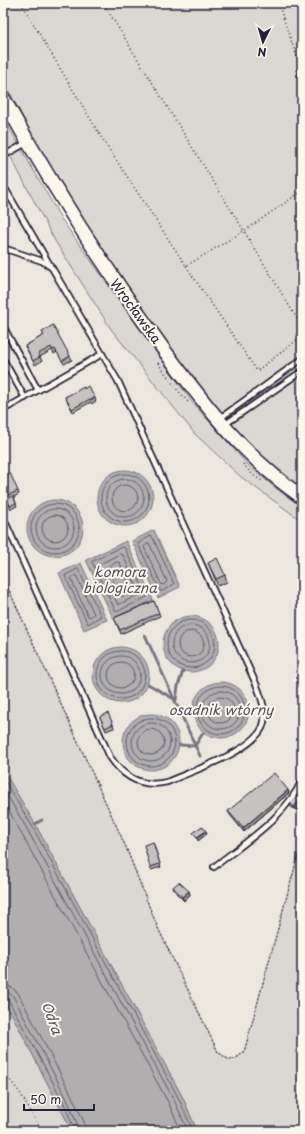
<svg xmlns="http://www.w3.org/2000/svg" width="305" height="1134" font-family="'Playpen Sans',sans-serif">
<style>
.built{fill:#ebe7df}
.green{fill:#dbd8d3;stroke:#7e7d87}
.water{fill:#b1aeb0;stroke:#787681}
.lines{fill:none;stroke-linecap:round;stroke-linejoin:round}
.shore{stroke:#5b5a6a;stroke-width:1}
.stream{stroke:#787681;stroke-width:3}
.lane-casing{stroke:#22223b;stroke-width:8}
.secondary-casing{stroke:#22223b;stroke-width:16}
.path{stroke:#22223b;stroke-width:1.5;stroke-dasharray:1 3;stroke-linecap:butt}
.lane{stroke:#fbf7ec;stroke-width:4.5}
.secondary{stroke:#fbf7ec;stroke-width:13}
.wall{fill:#aaa7a5;stroke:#22223b}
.shaded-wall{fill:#8b8886;stroke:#22223b}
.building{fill:#c6c2c0;stroke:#22223b}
.labels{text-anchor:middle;stroke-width:4;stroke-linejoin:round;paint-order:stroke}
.street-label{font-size:13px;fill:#22223b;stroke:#fbf7ec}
.water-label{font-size:14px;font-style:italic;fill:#545364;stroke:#fbf7ec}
</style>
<rect width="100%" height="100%" fill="#fbf7ec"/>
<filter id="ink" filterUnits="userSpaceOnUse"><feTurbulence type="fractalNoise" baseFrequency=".025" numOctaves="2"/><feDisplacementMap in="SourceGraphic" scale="8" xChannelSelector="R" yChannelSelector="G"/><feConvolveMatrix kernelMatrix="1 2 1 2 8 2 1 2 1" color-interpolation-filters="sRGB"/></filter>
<g filter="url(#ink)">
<polygon class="built" points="3,142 55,241 241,477 302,521 302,655 293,681 302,686 302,841 246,1042 244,1052 235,1059 229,1060 223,1058 218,1052 196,1008 157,926 125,845 3,577"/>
<g class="green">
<path d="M 3,3 L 302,3 L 302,488 C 275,466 247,444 224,418 L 138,304 L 66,194 L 33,137 L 3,79 Z"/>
<polygon points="3,117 62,220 192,402 248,465 274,487 302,507 302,521 241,477 195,434 111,329 55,241 3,142"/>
<polygon points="3,577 125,845 157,926 218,1052 229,1060 235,1059 244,1052 302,841 302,1131 197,1131 183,1098 35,824 3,770"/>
<polygon points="3,997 72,1131 3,1131"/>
</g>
<g class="water">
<circle cx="125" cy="498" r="28"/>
<circle cx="55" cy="528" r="28"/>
<polygon points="154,530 180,587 158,598 132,541"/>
<polygon points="126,541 153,600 113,618 86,560"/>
<polygon points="81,563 107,620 84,630 59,573"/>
<circle cx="191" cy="644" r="28"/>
<circle cx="121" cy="675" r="28"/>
<circle cx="221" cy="710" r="28"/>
<circle cx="151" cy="742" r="28"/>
<polygon points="3,770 35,824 183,1098 197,1131 72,1131 3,997"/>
</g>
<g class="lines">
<g class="shore">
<circle cx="125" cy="498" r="24"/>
<circle cx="125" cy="498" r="19"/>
<circle cx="125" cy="498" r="13"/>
<circle cx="55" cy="528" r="24"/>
<circle cx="55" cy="528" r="19"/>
<circle cx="55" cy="528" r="13"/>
<polygon points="151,536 153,538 174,584 161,592 138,544"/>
<polygon points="149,543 167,581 164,585 161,584 144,547"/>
<polygon points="122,547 125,548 147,597 116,612 92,562"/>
<polygon points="120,554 123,555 140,594 118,605 99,565"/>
<polygon points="117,562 120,563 132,591 121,597 107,568"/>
<polygon points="78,569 101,616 88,624 65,576"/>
<polygon points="76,575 94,614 90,617 88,616 71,579"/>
<circle cx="191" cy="644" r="24"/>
<circle cx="191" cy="644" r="19"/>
<circle cx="191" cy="644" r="13"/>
<circle cx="121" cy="675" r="24"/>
<circle cx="121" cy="675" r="19"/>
<circle cx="121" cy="675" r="13"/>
<circle cx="221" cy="710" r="24"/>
<circle cx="221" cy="710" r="19"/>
<circle cx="221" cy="710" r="13"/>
<circle cx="151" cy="742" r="24"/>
<circle cx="151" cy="742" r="19"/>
<circle cx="151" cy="742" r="13"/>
<polyline points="3,778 32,826 179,1099 193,1131"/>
<polyline points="3,788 27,829 175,1102 188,1131"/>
<polyline points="3,800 169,1104 181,1131"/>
<polyline points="3,985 11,987 18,993 72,1096 85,1124 86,1131"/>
<polyline points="3,991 8,992 13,996 67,1099 80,1131"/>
<polyline points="3,996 8,999 63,1101 75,1131"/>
</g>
<g class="stream">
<polyline points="145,635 200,756"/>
<polyline points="148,684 174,699"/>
<polyline points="176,700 178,686 183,671"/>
<polyline points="180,745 195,746 203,733"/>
<polyline points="35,824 42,820"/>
</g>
<g class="lane-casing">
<g id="lane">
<polyline points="301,69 302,81"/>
<polyline points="3,156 28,142"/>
<polyline points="3,185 50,265"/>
<path d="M 3,248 L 42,261 L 52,268 L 118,381 L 257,686 C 261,697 266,709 264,722 C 260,750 191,771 167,782 C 142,788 124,778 110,757 L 3,517"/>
<polyline points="3,326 38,390"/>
<polyline points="3,359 25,398"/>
<polyline points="3,410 102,354"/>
<polyline points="219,419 302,359"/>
<polyline points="224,425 302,371"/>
<path d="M 214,867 C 245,842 286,817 302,780"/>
</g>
</g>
<g class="secondary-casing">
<path id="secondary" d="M 3,98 C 52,186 105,269 164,350 C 205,405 245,458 302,497"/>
</g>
<g class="path">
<polyline points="21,3 103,140 186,266 244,231 103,3"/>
<polyline points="278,3 299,63"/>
<polyline points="302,191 244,231 302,327"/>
<polyline points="186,266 257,371 302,336"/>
<polyline points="158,363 175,387 190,404"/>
<polyline points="243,464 253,475 262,481"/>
<polyline points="3,577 125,845 157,926 218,1052 229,1060 235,1059 244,1052 302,841"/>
<polyline points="3,1071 20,1093 42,1131"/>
</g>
<use href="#lane" class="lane"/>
<use href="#secondary" class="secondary"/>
</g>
<g class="wall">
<polygon points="42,332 70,356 72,360 64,364 57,352 54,354 52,350 40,357 42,361 35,365 25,346 44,335"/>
<polygon points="84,389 95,398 96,401 92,404 91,402 73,412 65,397"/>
<polygon points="3,476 18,491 19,494 14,497 17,506 11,509 7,500 4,501 3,498"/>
<polygon points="208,563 225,575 227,582 218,586"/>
<polygon points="154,601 160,616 121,634 114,618"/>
<polygon points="100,717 113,724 114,728 106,731"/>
<polygon points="288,790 289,793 244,832 230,815 228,811"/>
<polygon points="299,801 301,805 296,810 291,807 290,803"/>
<polygon points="153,842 161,867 151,870 150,867"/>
<polygon points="173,887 189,891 190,895 184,901 174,891"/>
</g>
<g class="shaded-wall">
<polygon points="288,790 289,793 244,832 243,828"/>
<polygon points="299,801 301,805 296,810 294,807"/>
<polygon points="206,831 207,834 198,841 197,837"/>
<polygon points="189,891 190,895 184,901 182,897"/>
</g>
<g class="building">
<polygon points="53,325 70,356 62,361 55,349 53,350 51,347 38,354 40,357 33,361 25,346 44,335 42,332"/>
<polygon points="88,386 95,398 90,400 90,399 72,409 65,397 84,387 84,389"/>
<polygon points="10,473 18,491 3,497 3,476"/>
<polygon points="13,496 16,503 10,506 7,499"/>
<polygon points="217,558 225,575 216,579 208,563"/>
<polygon points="154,601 159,613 120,630 114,618"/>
<polygon points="108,713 113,724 105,728 100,717"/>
<polygon points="274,773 288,790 243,828 228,811"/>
<polygon points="295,798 299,801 294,807 290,803"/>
<polygon points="202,826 206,831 197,837 193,833"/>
<polygon points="153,842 160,864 150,867 144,845"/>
<polygon points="179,882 189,891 182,897 173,887"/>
</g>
</g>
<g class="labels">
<g class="street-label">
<text transform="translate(136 311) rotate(54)" y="5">Wrocławska</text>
</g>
<g class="water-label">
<text x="120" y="577">komora<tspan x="120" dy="16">biologiczna</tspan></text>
<text x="221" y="715">osadnik wtórny</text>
<text transform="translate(52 1018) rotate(70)" y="5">Odra</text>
</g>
</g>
<rect width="305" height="1134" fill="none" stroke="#fbf7ec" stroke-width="16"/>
<rect x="8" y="8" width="289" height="1118" fill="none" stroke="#22223b" stroke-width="1.5" filter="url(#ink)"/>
<g transform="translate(263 42) rotate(185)" stroke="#fbf7ec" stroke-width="3" paint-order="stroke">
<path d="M0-3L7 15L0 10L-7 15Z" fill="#22223b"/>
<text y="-6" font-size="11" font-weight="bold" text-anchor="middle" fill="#22223b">N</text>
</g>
<path d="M24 1104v6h70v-6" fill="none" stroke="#22223b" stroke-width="2"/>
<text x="30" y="1104" font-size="12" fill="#22223b" stroke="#fbf7ec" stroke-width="3" paint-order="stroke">50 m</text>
</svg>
